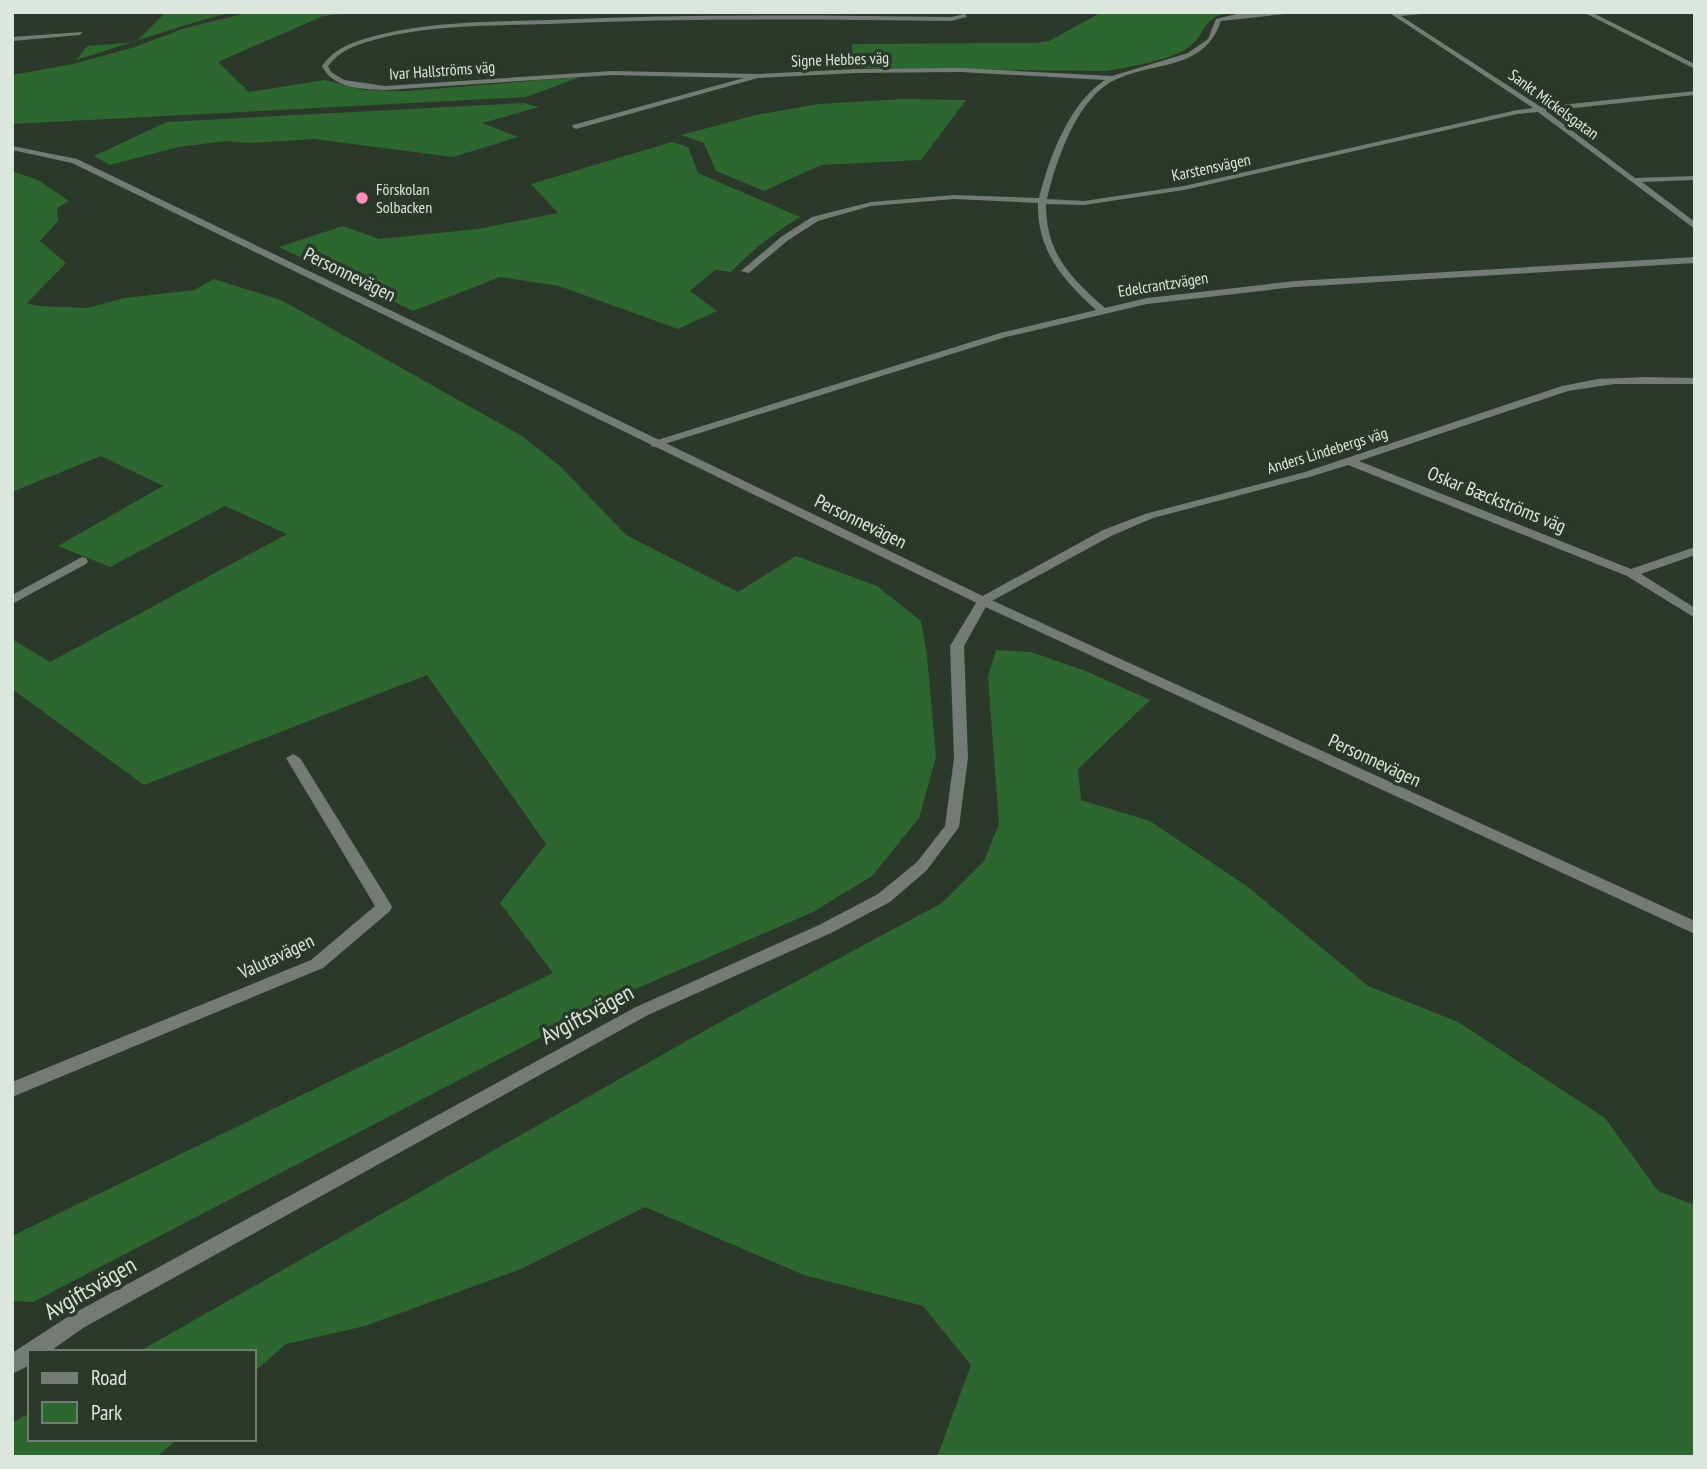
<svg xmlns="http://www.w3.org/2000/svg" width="1707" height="1469" font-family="'PT Sans Narrow',sans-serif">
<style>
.green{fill:#2e6630}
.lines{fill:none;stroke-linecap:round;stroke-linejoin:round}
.minor{fill:#747b74;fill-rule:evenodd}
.tertiary{fill:#747b74;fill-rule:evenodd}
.poi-dot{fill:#fe8ebd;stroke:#2b392b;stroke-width:2.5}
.labels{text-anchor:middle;stroke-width:7;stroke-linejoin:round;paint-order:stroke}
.far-street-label{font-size:16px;fill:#dde6dd;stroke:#2b392b}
.far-poi-label{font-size:16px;fill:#dde6dd;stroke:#2b392b;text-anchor:start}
.street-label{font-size:19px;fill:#dde6dd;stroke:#2b392b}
.near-street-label{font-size:23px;fill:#dde6dd;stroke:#2b392b}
</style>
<rect width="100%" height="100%" fill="#2b392b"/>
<g class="green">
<path d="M 166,12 L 233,12 C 180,25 129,44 76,60 L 87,46 L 136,42 Z"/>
<polygon points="251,12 362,12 323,16 218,62 249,92 324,80 364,90 407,91 580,77 526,97 12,124 12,75 73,64 135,47 185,28"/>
<path d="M 1102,12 L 1260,12 C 1246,13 1222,10 1211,20 C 1201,28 1203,38 1186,49 C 1164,62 1132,66 1107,71 L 852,68 L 852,44 L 1035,43 L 1049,41 Z"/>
<polygon points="904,99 966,100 921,160 821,165 764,191 716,171 704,143 681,135 756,115 818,104"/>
<polygon points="524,103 539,107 482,123 518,137 453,157 314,139 248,143 226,141 178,147 110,165 94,156 167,122"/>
<path d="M 672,142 L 688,147 L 698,173 L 800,217 C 774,233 752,250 731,272 L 715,270 L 690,291 L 717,311 L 678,329 L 559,286 L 500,277 L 413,311 L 279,247 L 343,226 L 379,239 L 478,229 L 558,213 L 531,184 Z"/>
<polygon points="12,171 38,180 69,201 57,208 58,221 40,241 66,263 27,303 38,306 87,308 125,298 194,290 214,279 281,300 522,436 561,467 626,535 738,592 796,556 877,586 921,621 927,655 936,757 919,818 872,876 813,912 624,994 33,1302 12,1301 12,1236 553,973 500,903 546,844 427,675 144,785 12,689 12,639 50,662 287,534 225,506 110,567 58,546 163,486 101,456 12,492"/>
<polygon points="996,650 1031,652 1086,671 1150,700 1078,769 1081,800 1150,821 1248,887 1368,986 1458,1022 1605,1118 1658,1191 1695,1205 1695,1457 937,1457 971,1365 923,1306 804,1275 645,1207 521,1269 365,1326 286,1344 254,1372 254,1352 138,1352 713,1026 942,903 984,861 999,824 988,677"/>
<polygon points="30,1413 30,1439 177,1439 157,1457 12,1457 12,1423"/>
</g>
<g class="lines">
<g class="minor">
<path d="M 1266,12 L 1303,12 L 1221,21 C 1202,78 1140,57 1101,89 C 1073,112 1055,164 1047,199 L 1084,201 L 1184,186 L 1517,110 L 1533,108 L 1388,12 L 1439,12 L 1401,16 L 1541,107 L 1695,91 L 1695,95 L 1546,111 L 1635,178 L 1695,176 L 1695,180 L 1642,182 L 1695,222 L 1695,229 L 1538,112 L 1517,114 L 1184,190 L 1084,205 L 1046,204 C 1046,254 1070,277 1105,308 L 1147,298 L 1295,281 L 1695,257 L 1695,263 L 1295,287 L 1147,304 L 1006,337 L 655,447 L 651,446 L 651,442 L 1000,333 L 1096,310 C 1063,280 1037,251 1038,203 L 954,199 L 871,206 L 818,221 L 787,241 L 749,273 L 741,271 L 781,237 L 812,217 L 871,202 L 954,195 L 1039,198 C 1049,158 1069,103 1105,80 L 960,72 L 856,73 L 758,78 L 576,129 L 572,127 L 573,125 L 744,78 L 612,75 L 385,90 C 362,89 333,89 322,66 C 330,54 341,47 355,42 C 417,21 487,22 551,20 C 684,14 818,15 951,17 L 965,14 L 967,17 L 951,21 C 817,19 682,18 548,24 C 486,26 417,24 358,45 C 346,49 336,56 328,66 L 331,72 L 344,80 L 385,86 L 612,71 L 758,74 L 856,69 L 960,68 L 1112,76 L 1188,53 L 1208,39 L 1216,19 L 1236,14 Z"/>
<polygon points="1583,12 1591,12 1695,64 1695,69"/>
<polygon points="82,32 80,35 12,41 12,37"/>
<polygon points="1646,377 1695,378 1695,384 1614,384 1568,391 1359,461 1631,569 1695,547 1695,555 1641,574 1695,608 1695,618 1627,576 1348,465 1313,476 1153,518 1111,536 988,603 964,646 968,758 959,827 927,870 890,902 831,933 648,1015 83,1328 49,1352 30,1352 30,1365 12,1374 12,1353 69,1316 636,1007 819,925 878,894 917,862 945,826 954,758 950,646 979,598 1103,530 1145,514 1305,472 1562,386 1598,379"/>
<polygon points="82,557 86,558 88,561 86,564 12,604 12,595"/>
<polygon points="293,754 300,758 390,903 392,907 390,911 323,968 12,1097 12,1082 311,960 375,906 286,758"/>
</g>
<polygon class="tertiary" points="12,146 77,159 987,598 1695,921 1695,934 979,604 72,163 12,150"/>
</g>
<circle class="poi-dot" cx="362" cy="198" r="7"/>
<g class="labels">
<g class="far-street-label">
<text transform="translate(840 59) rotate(-2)" y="6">Signe Hebbes väg</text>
<text transform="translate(442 70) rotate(-4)" y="6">Ivar Hallströms väg</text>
<text transform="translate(1554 104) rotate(36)" y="6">Sankt Mickelsgatan</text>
<text transform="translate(1211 167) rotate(-12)" y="6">Karstensvägen</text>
<text transform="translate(1163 284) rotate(-9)" y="6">Edelcrantzvägen</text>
<text transform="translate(1327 450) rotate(-17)" y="6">Anders Lindebergs väg</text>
</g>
<g class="far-poi-label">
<text x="376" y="195">Förskolan<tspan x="376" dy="18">Solbacken</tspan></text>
</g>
<g class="street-label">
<text transform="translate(350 274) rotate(26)" y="7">Personnevägen</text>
<text transform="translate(1497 499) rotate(22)" y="7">Oskar Bæckströms väg</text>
<text transform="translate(861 521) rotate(26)" y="7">Personnevägen</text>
<text transform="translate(1375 760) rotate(25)" y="7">Personnevägen</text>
<text transform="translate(276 956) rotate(-25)" y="7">Valutavägen</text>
</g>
<g class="near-street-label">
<text transform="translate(587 1014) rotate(-28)" y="8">Avgiftsvägen</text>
<text transform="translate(90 1288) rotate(-30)" y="8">Avgiftsvägen</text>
</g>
</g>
<rect width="1707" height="1469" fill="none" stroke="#dde6dd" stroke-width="28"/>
<rect x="28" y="1350" width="228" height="91" fill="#2b392b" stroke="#727e72" stroke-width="2"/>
<rect x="42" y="1373" width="35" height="10" fill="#747b74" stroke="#727e72" stroke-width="2"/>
<text x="91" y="1385" font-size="21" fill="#dde6dd">Road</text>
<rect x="42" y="1402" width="35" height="21" fill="#2e6630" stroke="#727e72" stroke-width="2"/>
<text x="91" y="1420" font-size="21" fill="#dde6dd">Park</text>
</svg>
